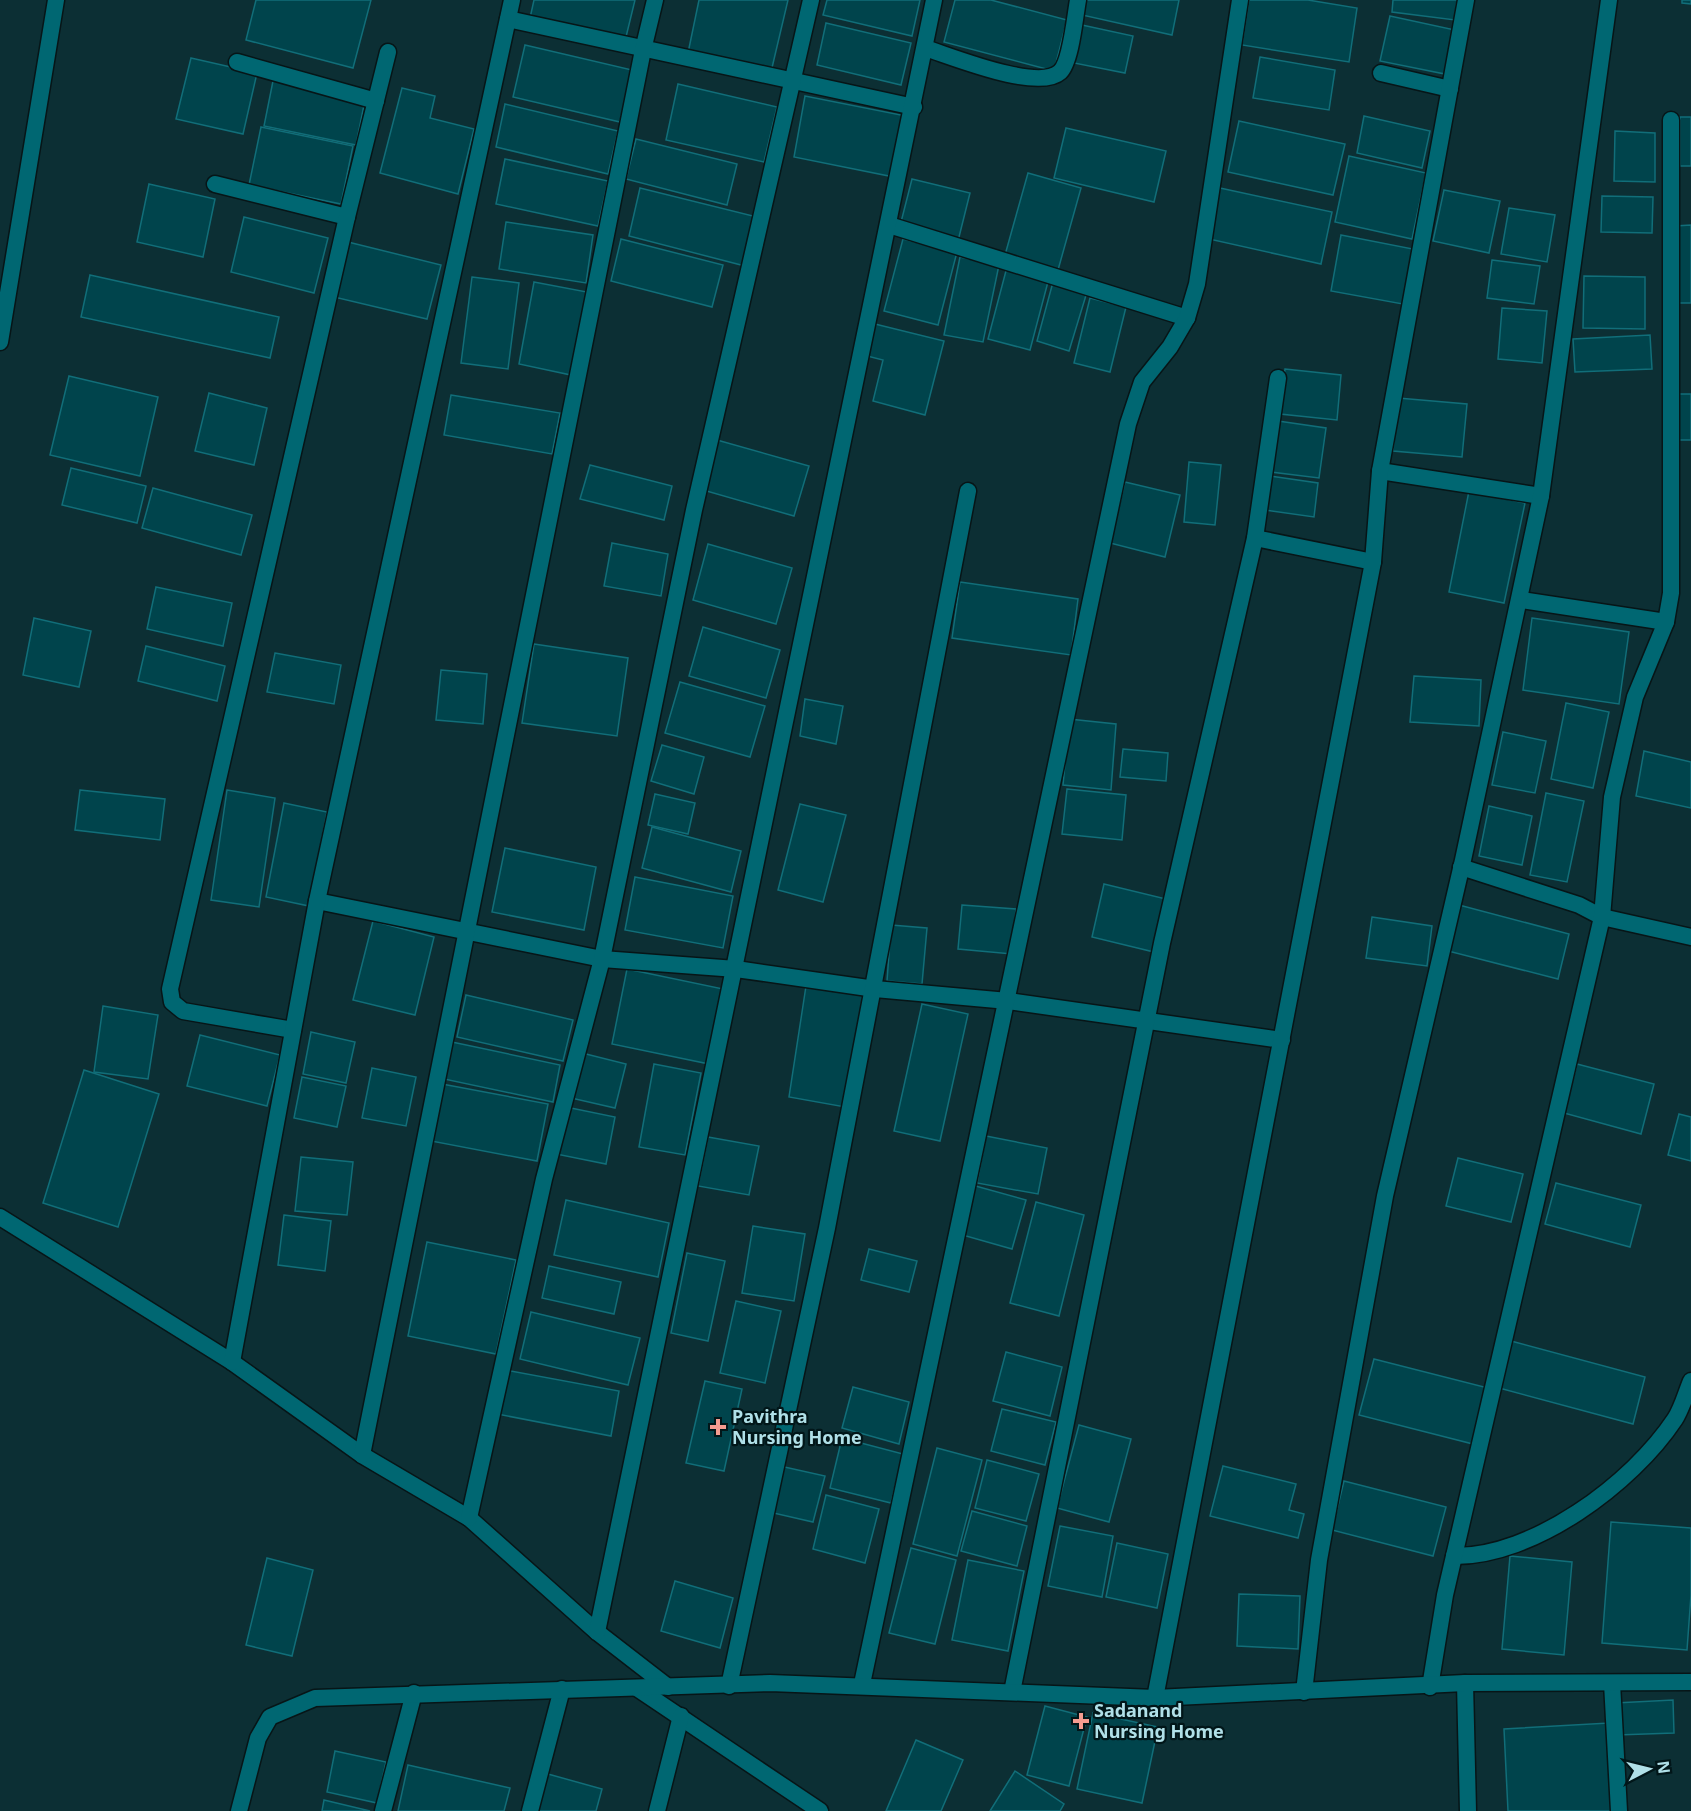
<svg xmlns="http://www.w3.org/2000/svg" width="1691" height="1811" font-family="'Noto Sans',sans-serif">
<style>
.building{fill:#00444c;stroke:#116e79;stroke-width:1.5}
.lines{fill:none;stroke-linecap:round;stroke-linejoin:round}
.minor-casing{stroke:#071517;stroke-width:19}
.tertiary-casing{stroke:#071517;stroke-width:19}
.minor{stroke:#006772;stroke-width:16}
.tertiary{stroke:#006772;stroke-width:16}
.poi-dot{fill:#f59c90;stroke:#011619;stroke-width:2}
.labels{text-anchor:middle;stroke-width:4.5;stroke-linejoin:round;paint-order:stroke}
.poi-label{font-size:18px;font-weight:bold;fill:#b0e0e8;stroke:#011619;text-anchor:start}
</style>
<rect width="100%" height="100%" fill="#0c2f34"/>
<g class="building">
<polygon points="256,0 371,0 353,68 246,40"/>
<polygon points="534,0 635,0 625,41 530,18"/>
<polygon points="699,0 788,0 771,72 688,53"/>
<polygon points="827,0 920,0 912,36 823,15"/>
<polygon points="955,0 991,0 1067,20 1054,71 944,42"/>
<polygon points="1085,0 1179,0 1172,35 1082,15"/>
<polygon points="1249,0 1308,0 1357,8 1349,62 1242,45"/>
<polygon points="1393,0 1457,0 1455,20 1392,12"/>
<polygon points="1682,0 1691,0 1691,4 1682,3"/>
<polygon points="1390,16 1455,30 1445,74 1380,61"/>
<polygon points="826,23 911,43 901,85 817,65"/>
<polygon points="1082,25 1133,36 1125,73 1074,63"/>
<polygon points="525,45 632,70 620,122 513,97"/>
<polygon points="1260,57 1335,70 1329,110 1253,98"/>
<polygon points="191,58 257,73 243,134 176,119"/>
<polygon points="273,81 365,100 356,145 264,126"/>
<polygon points="678,84 777,107 764,162 666,140"/>
<polygon points="402,88 435,96 430,118 474,129 458,194 380,173"/>
<polygon points="805,96 906,116 894,177 794,157"/>
<polygon points="505,104 618,131 608,174 496,147"/>
<polygon points="1364,116 1430,131 1422,168 1357,153"/>
<rect x="1680" y="117" width="11" height="49"/>
<polygon points="1239,121 1345,144 1333,195 1228,172"/>
<polygon points="261,127 353,146 341,204 249,185"/>
<polygon points="1066,128 1166,151 1154,202 1054,178"/>
<polygon points="1615,131 1655,133 1655,182 1614,181"/>
<polygon points="636,139 737,164 727,205 626,179"/>
<polygon points="1349,156 1426,173 1412,239 1335,222"/>
<polygon points="505,159 608,181 598,226 496,204"/>
<polygon points="1028,173 1081,188 1058,270 1005,255"/>
<polygon points="912,179 970,193 958,241 900,226"/>
<polygon points="149,184 215,199 203,257 137,242"/>
<polygon points="640,188 757,217 745,266 629,236"/>
<polygon points="1220,188 1332,212 1321,264 1209,239"/>
<polygon points="1444,190 1500,201 1489,253 1433,241"/>
<polygon points="1602,196 1653,197 1652,233 1601,232"/>
<polygon points="1509,208 1555,215 1547,262 1501,254"/>
<polygon points="244,217 328,238 314,293 231,272"/>
<polygon points="506,222 593,235 586,283 499,269"/>
<polygon points="1691,225 1691,303 1679,303 1675,226"/>
<polygon points="1341,235 1418,250 1408,305 1331,291"/>
<polygon points="621,239 723,265 712,307 611,281"/>
<polygon points="903,239 957,252 938,325 884,311"/>
<polygon points="348,242 441,265 427,319 334,297"/>
<polygon points="960,257 999,265 983,342 944,335"/>
<polygon points="1492,260 1540,266 1534,304 1487,298"/>
<polygon points="1007,267 1049,278 1030,350 988,339"/>
<polygon points="90,275 279,317 270,358 81,317"/>
<polygon points="1584,276 1645,277 1645,329 1583,328"/>
<polygon points="472,277 519,283 508,369 461,363"/>
<polygon points="534,282 587,292 571,375 519,364"/>
<polygon points="1053,282 1087,292 1069,351 1037,341"/>
<polygon points="1090,298 1126,307 1110,372 1074,363"/>
<polygon points="1502,308 1547,311 1542,363 1498,359"/>
<polygon points="875,324 944,341 925,415 873,401 883,360 867,356"/>
<polygon points="1650,335 1652,369 1575,372 1573,339"/>
<polygon points="1285,369 1341,375 1337,420 1280,414"/>
<polygon points="69,376 158,397 140,476 50,455"/>
<polygon points="209,393 267,408 254,465 195,451"/>
<polygon points="1678,394 1691,394 1691,440 1679,440"/>
<polygon points="451,395 560,413 552,454 444,435"/>
<polygon points="1398,398 1467,404 1462,457 1393,451"/>
<polygon points="1278,421 1326,428 1319,478 1271,472"/>
<polygon points="717,440 809,466 794,516 703,490"/>
<polygon points="1189,462 1221,465 1215,525 1184,522"/>
<polygon points="590,465 672,486 664,520 580,499"/>
<polygon points="71,468 146,486 137,523 62,505"/>
<polygon points="1270,476 1318,483 1314,517 1265,510"/>
<polygon points="1125,482 1180,495 1165,557 1110,543"/>
<polygon points="153,488 252,515 241,555 142,528"/>
<polygon points="1469,491 1525,503 1504,603 1449,592"/>
<polygon points="612,543 668,554 661,596 604,586"/>
<polygon points="708,544 792,568 776,624 693,600"/>
<polygon points="960,582 1078,599 1071,655 952,638"/>
<polygon points="156,587 232,603 223,646 147,629"/>
<polygon points="34,618 91,631 79,687 23,675"/>
<polygon points="1532,618 1629,632 1619,704 1523,690"/>
<polygon points="703,627 780,650 766,698 689,676"/>
<polygon points="534,644 628,658 617,736 522,723"/>
<polygon points="146,646 225,666 217,701 138,681"/>
<polygon points="275,653 341,665 334,704 267,692"/>
<polygon points="441,670 487,674 483,724 436,720"/>
<polygon points="1414,676 1481,680 1479,726 1410,722"/>
<polygon points="680,682 765,706 750,757 665,733"/>
<polygon points="805,699 843,706 836,744 800,736"/>
<polygon points="1566,703 1609,712 1593,788 1551,779"/>
<polygon points="1069,719 1116,724 1111,790 1063,785"/>
<polygon points="1503,732 1546,741 1535,793 1492,785"/>
<polygon points="662,745 704,757 694,794 651,781"/>
<polygon points="1123,749 1168,753 1166,781 1120,777"/>
<polygon points="1644,751 1691,762 1691,808 1636,796"/>
<polygon points="1067,789 1126,795 1122,840 1062,834"/>
<polygon points="80,790 165,799 160,840 75,830"/>
<polygon points="227,790 275,798 259,907 211,900"/>
<polygon points="1546,793 1584,801 1567,882 1530,875"/>
<polygon points="655,794 695,803 688,834 648,825"/>
<polygon points="284,803 327,812 309,906 266,897"/>
<polygon points="800,804 846,815 823,902 778,890"/>
<polygon points="1489,806 1532,816 1522,865 1479,856"/>
<polygon points="652,827 741,851 731,892 642,868"/>
<polygon points="505,848 596,867 584,930 492,912"/>
<polygon points="635,877 733,896 723,948 625,930"/>
<polygon points="1104,884 1166,899 1154,952 1092,937"/>
<polygon points="962,905 1016,909 1012,954 958,949"/>
<polygon points="1459,905 1569,934 1558,979 1448,951"/>
<polygon points="1372,917 1432,926 1427,966 1366,958"/>
<polygon points="373,921 434,937 415,1015 353,1000"/>
<polygon points="891,925 927,928 922,984 887,981"/>
<polygon points="627,969 728,990 714,1065 612,1044"/>
<polygon points="806,986 863,995 845,1107 789,1097"/>
<polygon points="466,995 573,1020 563,1061 457,1037"/>
<polygon points="922,1004 968,1014 940,1141 894,1131"/>
<polygon points="103,1006 158,1015 148,1079 94,1072"/>
<polygon points="311,1032 355,1042 346,1083 303,1074"/>
<polygon points="200,1035 280,1055 267,1106 187,1086"/>
<polygon points="452,1042 560,1065 553,1102 444,1079"/>
<polygon points="582,1053 626,1064 615,1108 571,1098"/>
<polygon points="654,1064 701,1073 685,1155 639,1147"/>
<polygon points="1577,1064 1654,1084 1641,1134 1564,1113"/>
<polygon points="372,1068 416,1077 406,1126 362,1118"/>
<polygon points="84,1070 159,1094 118,1227 43,1203"/>
<polygon points="302,1077 346,1086 337,1127 294,1118"/>
<polygon points="442,1084 548,1104 537,1161 431,1141"/>
<polygon points="566,1107 615,1117 606,1164 556,1154"/>
<polygon points="1679,1114 1691,1117 1691,1161 1668,1155"/>
<polygon points="986,1136 1047,1148 1038,1194 977,1183"/>
<polygon points="708,1137 759,1146 749,1195 698,1186"/>
<polygon points="301,1157 353,1162 347,1215 295,1211"/>
<polygon points="1458,1158 1523,1174 1511,1222 1446,1206"/>
<polygon points="1556,1183 1641,1205 1630,1247 1545,1224"/>
<polygon points="972,1185 1026,1200 1012,1249 959,1234"/>
<polygon points="566,1200 669,1223 658,1277 554,1255"/>
<polygon points="1036,1202 1084,1215 1059,1316 1010,1303"/>
<polygon points="284,1215 331,1221 325,1271 278,1265"/>
<polygon points="753,1226 805,1234 794,1301 742,1293"/>
<polygon points="427,1242 516,1260 496,1354 408,1336"/>
<polygon points="869,1249 917,1261 909,1292 861,1280"/>
<polygon points="687,1253 725,1261 708,1341 671,1333"/>
<polygon points="549,1266 621,1282 614,1314 542,1298"/>
<polygon points="736,1301 781,1311 765,1383 720,1373"/>
<polygon points="531,1312 640,1338 628,1385 520,1359"/>
<polygon points="1511,1341 1645,1377 1633,1424 1499,1388"/>
<polygon points="1006,1352 1062,1367 1050,1416 993,1401"/>
<polygon points="1374,1359 1488,1388 1473,1444 1359,1415"/>
<polygon points="505,1370 619,1391 611,1436 497,1414"/>
<polygon points="705,1381 742,1389 724,1471 686,1463"/>
<polygon points="853,1387 909,1402 899,1444 842,1428"/>
<polygon points="1002,1409 1056,1422 1045,1465 991,1451"/>
<polygon points="1079,1425 1131,1439 1109,1522 1057,1508"/>
<polygon points="842,1438 903,1454 891,1503 830,1488"/>
<polygon points="937,1448 982,1460 957,1556 913,1544"/>
<polygon points="987,1460 1039,1474 1026,1521 975,1508"/>
<polygon points="780,1466 825,1476 813,1522 769,1512"/>
<polygon points="1223,1466 1296,1484 1289,1510 1304,1514 1298,1538 1210,1516"/>
<polygon points="1344,1481 1446,1507 1433,1556 1332,1530"/>
<polygon points="826,1495 879,1509 865,1563 813,1549"/>
<polygon points="972,1511 1027,1526 1017,1566 961,1551"/>
<polygon points="1611,1522 1691,1528 1691,1595 1687,1650 1602,1643"/>
<polygon points="1060,1526 1113,1536 1102,1597 1048,1586"/>
<polygon points="1117,1543 1168,1554 1157,1608 1106,1597"/>
<polygon points="911,1548 956,1560 935,1644 889,1633"/>
<polygon points="1510,1556 1572,1562 1564,1655 1502,1649"/>
<polygon points="267,1558 313,1570 292,1656 246,1645"/>
<polygon points="968,1560 1024,1571 1008,1651 952,1640"/>
<polygon points="675,1581 733,1598 720,1648 661,1631"/>
<polygon points="1239,1594 1300,1596 1298,1649 1237,1646"/>
<polygon points="1673,1700 1674,1733 1617,1735 1615,1703"/>
<polygon points="1045,1706 1087,1717 1069,1786 1027,1775"/>
<polygon points="1093,1713 1158,1727 1142,1803 1077,1789"/>
<polygon points="1609,1723 1613,1811 1508,1811 1504,1729"/>
<polygon points="916,1740 963,1760 941,1811 886,1811"/>
<polygon points="335,1751 386,1762 377,1803 327,1792"/>
<polygon points="408,1765 510,1788 504,1811 398,1811"/>
<polygon points="1015,1771 1064,1804 1060,1811 990,1811"/>
<polygon points="548,1774 602,1789 596,1811 537,1811"/>
<polygon points="324,1800 370,1811 322,1811"/>
</g>
<g class="lines">
<g class="minor-casing">
<g id="minor">
<polyline points="508,19 914,107"/>
<path d="M 925,48 C 951,56 1038,92 1060,72 C 1071,62 1075,16 1078,0"/>
<polyline points="237,62 376,101"/>
<polyline points="1381,73 1450,89"/>
<polyline points="215,184 347,217"/>
<polyline points="889,225 1187,318"/>
<polyline points="0,342 56,0"/>
<polyline points="1380,471 1541,496"/>
<polyline points="1255,538 1373,562"/>
<polyline points="1521,600 1666,622"/>
<polyline points="1461,867 1579,905 1602,917 1691,937"/>
<polyline points="317,901 602,959 736,969 875,989 1008,1001 1282,1040"/>
<polyline points="293,1030 183,1011 172,1002 170,989 347,217 388,52"/>
<polyline points="0,1217 232,1362 362,1455 469,1518 597,1632 668,1687"/>
<polyline points="232,1362 317,901 512,0"/>
<polyline points="362,1455 643,50 655,0"/>
<polyline points="469,1518 544,1179 602,959 694,510 811,0"/>
<path d="M 1454,1556 C 1533,1557 1632,1484 1675,1419 C 1682,1408 1686,1393 1691,1381"/>
<polyline points="597,1632 934,0"/>
<polyline points="1465,1683 1468,1811"/>
<polyline points="1612,1683 1619,1811"/>
<polyline points="862,1684 1128,424 1142,382 1170,347 1187,318 1197,284 1240,0"/>
<polyline points="729,1686 827,1228 968,491"/>
<polyline points="1430,1687 1445,1595 1602,917 1612,797 1635,697 1666,622 1671,593 1671,120"/>
<polyline points="637,1688 820,1811"/>
<polyline points="1012,1692 1162,943 1255,538 1278,378"/>
<polyline points="1304,1692 1319,1560 1385,1196 1463,860 1541,496 1609,0"/>
<polyline points="1155,1698 1373,562 1380,471 1466,0"/>
<polyline points="383,1811 414,1693"/>
<polyline points="530,1811 562,1689"/>
<polyline points="657,1811 681,1716"/>
</g>
</g>
<g class="tertiary-casing">
<polyline id="tertiary" points="239,1811 258,1738 270,1717 315,1698 770,1683 1155,1698 1465,1683 1691,1682"/>
</g>
<use href="#minor" class="minor"/>
<use href="#tertiary" class="tertiary"/>
</g>
<g class="poi-dot">
<path d="M715 1418h6v6h6v6h-6v6h-6v-6h-6v-6h6z"/>
<path d="M1078 1712h6v6h6v6h-6v6h-6v-6h-6v-6h6z"/>
</g>
<g class="labels">
<g class="poi-label">
<text x="732" y="1423">Pavithra<tspan x="732" dy="21">Nursing Home</tspan></text>
<text x="1094" y="1717">Sadanand<tspan x="1094" dy="21">Nursing Home</tspan></text>
</g>
</g>
<g transform="translate(1649 1769) rotate(83)" stroke="#011619" stroke-width="4.5" paint-order="stroke">
<path d="M0-4.5L10 22L0 15L-10 22Z" fill="#b0e0e8"/>
<text y="-9" font-size="16" font-weight="bold" text-anchor="middle" fill="#b0e0e8">N</text>
</g>
</svg>
